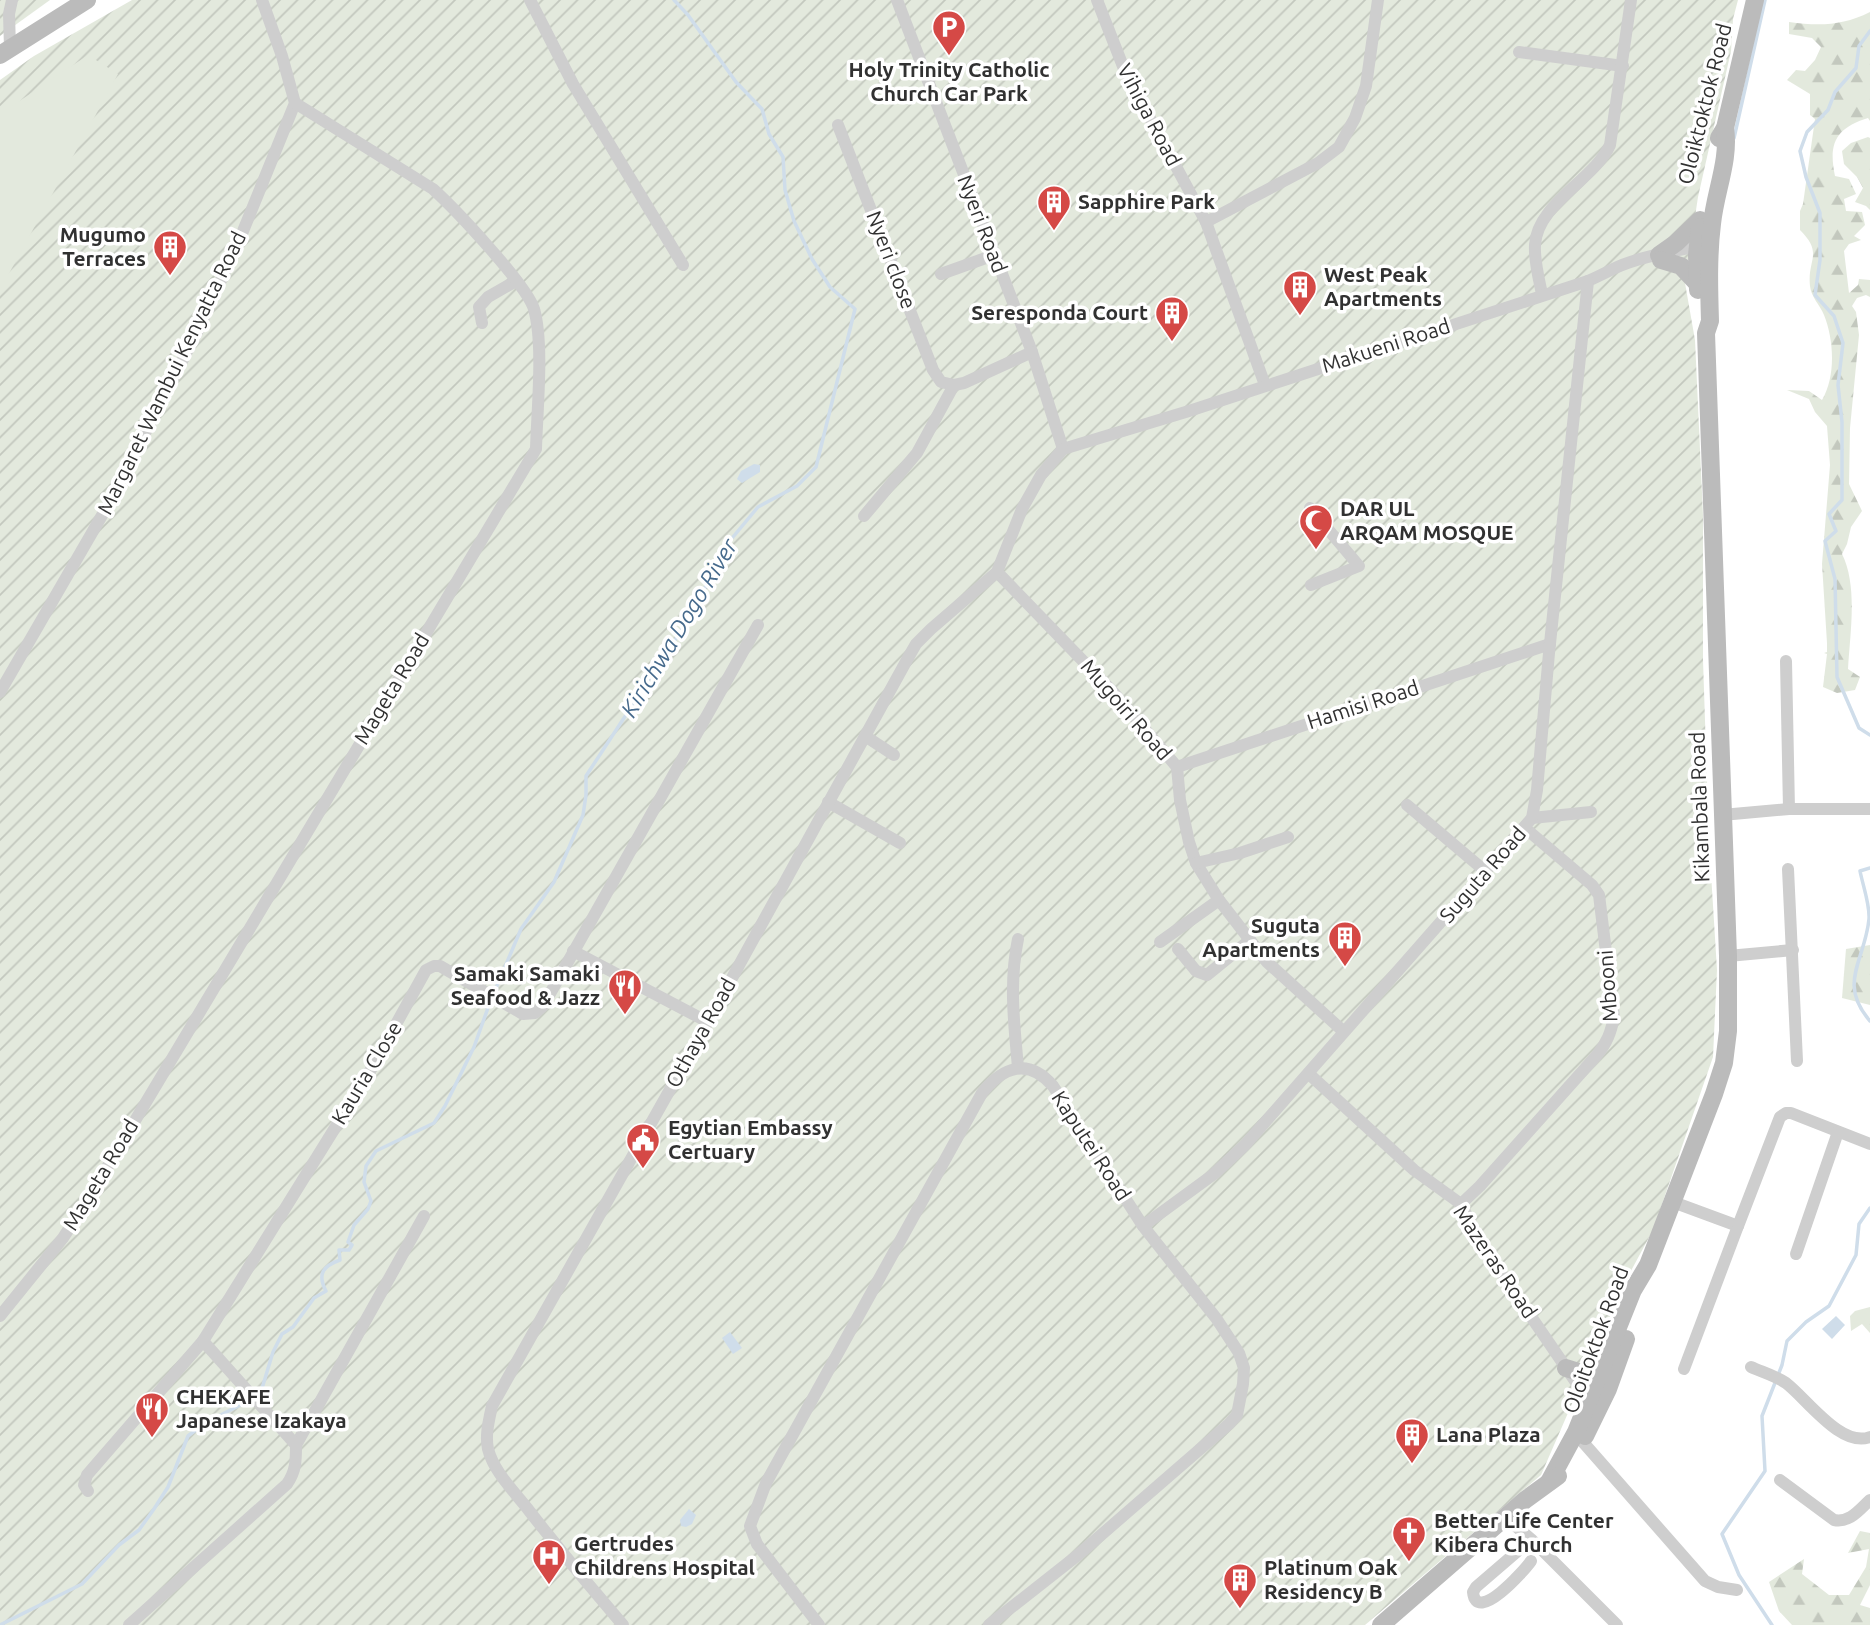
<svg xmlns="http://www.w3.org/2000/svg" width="1870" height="1625" font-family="Ubuntu,sans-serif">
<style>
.forest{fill:url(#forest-firs)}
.garden{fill:url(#garden-furrows)}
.pitch{fill:#e3e9dd}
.water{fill:#cfddea}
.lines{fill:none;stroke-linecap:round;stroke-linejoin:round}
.stream{stroke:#cfddea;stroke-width:3.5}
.street{stroke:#cecece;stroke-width:12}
.secondary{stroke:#bbb;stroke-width:18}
.labels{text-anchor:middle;stroke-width:7;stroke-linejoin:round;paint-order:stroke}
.poi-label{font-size:21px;font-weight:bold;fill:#313131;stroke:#fff;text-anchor:start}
.street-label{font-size:21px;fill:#313131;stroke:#fff}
.water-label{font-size:23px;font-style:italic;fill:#466a8c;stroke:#fff}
</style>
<defs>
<pattern id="forest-firs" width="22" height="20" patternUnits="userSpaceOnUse" patternTransform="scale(1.75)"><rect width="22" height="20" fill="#e3e9dd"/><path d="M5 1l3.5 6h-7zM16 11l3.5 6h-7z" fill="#c3c8be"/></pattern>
<pattern id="garden-furrows" width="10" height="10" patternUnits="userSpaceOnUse" patternTransform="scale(1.75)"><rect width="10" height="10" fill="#e3e9dd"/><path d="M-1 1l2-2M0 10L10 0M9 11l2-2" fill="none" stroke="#c3c8be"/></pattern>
</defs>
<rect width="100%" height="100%" fill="#fff"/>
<g class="forest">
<path d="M 1870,12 L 1870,121 L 1868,118 C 1836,128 1828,143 1835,176 L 1849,179 L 1856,194 L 1844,199 L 1846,211 L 1862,212 L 1865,225 L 1854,236 L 1861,240 L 1849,244 L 1844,251 L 1849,293 L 1858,285 L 1859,279 L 1870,280 L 1870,297 L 1866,295 L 1857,298 L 1852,306 L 1856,312 L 1859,335 L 1850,428 L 1849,484 L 1862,511 L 1851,527 L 1847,544 L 1842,554 C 1858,586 1850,633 1848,669 L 1860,677 L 1855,690 L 1837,693 L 1823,687 L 1827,654 L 1824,653 L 1827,652 L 1827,643 L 1822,564 L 1830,465 L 1827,426 L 1815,412 L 1809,399 L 1787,390 L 1809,391 L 1822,400 C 1836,376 1834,340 1824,315 C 1820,305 1811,297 1810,286 C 1807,259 1824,254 1800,230 L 1800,211 L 1803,204 L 1815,119 L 1810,115 L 1810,94 L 1787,80 L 1796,70 L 1805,71 L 1815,60 L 1821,47 L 1812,38 L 1789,34 L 1789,22 C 1819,26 1842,26 1870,12 Z"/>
<polygon points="1868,137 1870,138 1870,210 1866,206 1855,202 1863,188 1857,177 1844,164 1842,151 1851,143"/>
<polygon points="1870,945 1870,1005 1842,998 1846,949"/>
<polygon points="1870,1307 1870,1333 1862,1324 1851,1331 1850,1316 1855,1311"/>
<polygon points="1860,1531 1870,1533 1870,1585 1860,1605 1870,1608 1870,1625 1792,1625 1779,1611 1769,1582 1804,1559 1802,1574 1829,1595 1849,1595 1866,1567 1869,1549 1848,1553"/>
</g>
<g class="garden">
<polygon points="0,0 50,0 0,36"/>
<polygon points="132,0 1738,0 1733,19 1731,51 1698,197 1685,283 1695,340 1703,515 1703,660 1709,841 1717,970 1713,1057 1653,1230 1625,1282 1541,1475 1365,1625 0,1625 0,80 34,56"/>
</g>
<polygon class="pitch" points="88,55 118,74 0,290 0,114"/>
<g class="water">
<polygon points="754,464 760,465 760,472 742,483 737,479 741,471"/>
<polygon points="1836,1316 1845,1325 1832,1339 1822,1329"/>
<polygon points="730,1332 742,1348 733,1354 722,1338"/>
<polygon points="689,1509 696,1515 692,1524 686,1527 681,1526 680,1520"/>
</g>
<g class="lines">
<g class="stream">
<polyline points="1870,31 1859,46 1856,68 1835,92 1828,110 1807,132 1800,151 1806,177 1820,213 1820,260 1815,295 1834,316 1843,343 1838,385 1842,422 1842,500 1829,514 1836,531 1825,541 1835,579 1837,677 1859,728 1870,735"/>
<polyline points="1734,138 1765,0"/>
<path d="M 1870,868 L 1860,871 C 1863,886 1870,905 1869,919 C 1865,961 1837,983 1870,1021"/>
<polyline points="496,988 521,929 554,882 583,815 586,795 586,776 694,611 723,549 758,507 797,486 816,467 855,309 830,287 812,259 794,221 785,190 783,157 769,134 762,109 736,82 688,15 674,0"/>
<path d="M 0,1625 L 82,1584 L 119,1545 L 139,1530 L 154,1509 L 168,1487 L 188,1436 L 205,1423 L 260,1395 L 273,1352 L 282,1334 L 293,1327 L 314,1298 L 326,1291 C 317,1274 323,1266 340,1260 L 339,1250 L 349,1250 L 352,1245 L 348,1242 L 354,1225 L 368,1209 L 371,1201 L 364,1182 L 366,1166 L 376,1151 L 434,1123 L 445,1106 L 474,1047 L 489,1005"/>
<polyline points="1772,1625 1739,1575 1722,1534 1765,1471 1762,1416 1782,1365 1787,1341 1806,1322 1829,1306 1856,1255 1859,1224 1870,1208"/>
</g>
<g class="street">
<polyline points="530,0 573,84 683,265"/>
<polyline points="897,0 1032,352 1063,449"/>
<polyline points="1097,0 1126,74 1206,222 1265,385"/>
<polyline points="10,48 9,14 12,0"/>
<polyline points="1519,52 1623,66"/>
<polyline points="838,125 933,370 941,382 954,385"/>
<polyline points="1206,222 1318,163 1339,147 1355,118 1366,86 1378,0"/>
<polyline points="941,274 994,255"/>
<path d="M 1542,294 C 1539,279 1534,261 1535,245 C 1537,204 1594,180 1610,145 L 1631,0"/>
<polyline points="482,323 479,307 488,297 516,281"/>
<path d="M 1063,449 L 1189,411 L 1588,281 C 1597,277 1605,273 1613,269 C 1637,257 1679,250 1705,245"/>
<polyline points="1310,508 1359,566 1311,585"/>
<polyline points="864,516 917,453 954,385 964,383 1032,352"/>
<polyline points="997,572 1113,692 1177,767 1180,800 1189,842 1196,863 1219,900 1267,962 1343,1031"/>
<polyline points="1786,661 1789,809"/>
<polyline points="0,692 108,505 199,328 239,241 295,103 282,56 262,0"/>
<polyline points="865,736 894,755"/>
<polyline points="1177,767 1550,644"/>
<polyline points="828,802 900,843"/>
<polyline points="1407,805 1485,871"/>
<polyline points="1722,815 1789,809 1870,809"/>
<polyline points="1532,818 1591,812"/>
<polyline points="1196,863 1240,853 1288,837"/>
<polyline points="1788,869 1797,1061"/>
<polyline points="1160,942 1219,900"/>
<polyline points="1178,949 1196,971 1207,975 1250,940"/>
<polyline points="573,951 708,1022"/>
<polyline points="1728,956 1793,950"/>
<path d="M 1018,1067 C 1014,1024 1009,982 1018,939"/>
<polyline points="1309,1074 1414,1170 1461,1204 1482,1245 1582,1391 1590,1406"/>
<polyline points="1673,1202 1738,1226 1684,1369"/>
<path d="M 1461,1204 L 1480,1186 L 1597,1055 C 1607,1043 1611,1032 1614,1017 L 1599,895 L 1592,885 L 1525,828"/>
<polyline points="1143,1226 1214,1174 1245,1145 1532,818 1537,790 1549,653 1588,281"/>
<polyline points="1738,1226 1780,1117 1786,1113 1791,1113 1870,1144"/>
<polyline points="1796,1254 1838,1132"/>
<path d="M 0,1316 L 63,1238 L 90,1196 L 536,449 C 537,410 544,344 534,309 C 526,284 455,209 433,189 L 295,103"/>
<path d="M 1751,1367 C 1762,1372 1776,1376 1786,1383 C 1807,1399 1841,1448 1870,1437"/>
<polyline points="1582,1441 1705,1581 1718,1587 1737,1590"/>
<polyline points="296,1445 424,1216"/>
<path d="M 1780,1480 L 1834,1520 C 1850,1523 1859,1510 1870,1500"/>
<polyline points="88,1491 84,1485 87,1475 203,1341"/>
<polyline points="1506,1518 1531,1539 1617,1625"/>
<path d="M 1519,1550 L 1476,1587 L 1473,1592 C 1476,1625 1524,1571 1531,1561"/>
<path d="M 129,1625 L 287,1484 C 296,1471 296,1461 296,1445 L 203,1341 L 369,1073 L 426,970 L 434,966 L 440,966 L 523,1014 L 535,1013 L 543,1006 L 758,625"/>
<path d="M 623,1625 C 590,1587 558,1548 527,1508 C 513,1490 494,1472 488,1449 C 485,1435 489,1420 492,1406 L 699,1038 L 908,658 L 916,644 L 931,629 L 997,572 L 1022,509 L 1041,475 L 1063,449"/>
<path d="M 819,1625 L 757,1544 L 750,1526 L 766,1483 L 982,1093 C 1003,1067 1028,1057 1053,1086 L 1143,1226 L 1216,1318 L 1239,1353 L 1244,1368 L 1243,1384 L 1237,1415 L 1229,1424 L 1078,1555 L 989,1625"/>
</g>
<g class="secondary">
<polyline points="0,55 87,0"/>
<polyline points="1719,138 1725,128 1755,0"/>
<polyline points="1659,255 1676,243 1700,220"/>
<polyline points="1661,260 1681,266 1697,283"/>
<polyline points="1698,290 1697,255 1700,227"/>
<polyline points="1566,1368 1585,1374 1601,1370"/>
<polyline points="1585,1436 1608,1389 1626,1339"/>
<path d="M 1549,1482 L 1576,1432 L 1633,1290 L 1648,1265 L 1714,1094 L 1724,1063 L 1728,1031 L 1728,956 L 1706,333 L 1710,321 C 1709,289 1708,256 1712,224 C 1715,192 1730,160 1725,128"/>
<polyline points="1381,1625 1525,1500 1558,1476"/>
</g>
</g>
<defs>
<g id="parking-pin" transform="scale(1.75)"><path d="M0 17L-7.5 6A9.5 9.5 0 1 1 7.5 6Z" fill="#d54946" stroke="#fff"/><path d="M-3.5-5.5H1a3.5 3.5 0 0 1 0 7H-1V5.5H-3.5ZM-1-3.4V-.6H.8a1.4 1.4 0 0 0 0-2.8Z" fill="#fff"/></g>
<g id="building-pin" transform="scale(1.75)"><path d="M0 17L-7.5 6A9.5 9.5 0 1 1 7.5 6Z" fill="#d54946" stroke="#fff"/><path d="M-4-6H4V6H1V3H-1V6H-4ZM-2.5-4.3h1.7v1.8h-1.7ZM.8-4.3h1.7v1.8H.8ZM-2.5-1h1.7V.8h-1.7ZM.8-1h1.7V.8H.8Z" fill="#fff"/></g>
<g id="mosque-pin" transform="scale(1.75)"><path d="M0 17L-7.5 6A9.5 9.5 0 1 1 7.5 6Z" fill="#d54946" stroke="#fff"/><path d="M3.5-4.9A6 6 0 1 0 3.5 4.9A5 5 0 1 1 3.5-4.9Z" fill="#fff"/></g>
<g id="restaurant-pin" transform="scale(1.75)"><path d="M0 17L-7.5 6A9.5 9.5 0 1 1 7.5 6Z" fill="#d54946" stroke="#fff"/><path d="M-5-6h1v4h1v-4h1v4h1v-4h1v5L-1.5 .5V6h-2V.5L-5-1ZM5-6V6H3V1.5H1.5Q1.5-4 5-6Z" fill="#fff"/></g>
<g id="civic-pin" transform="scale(1.75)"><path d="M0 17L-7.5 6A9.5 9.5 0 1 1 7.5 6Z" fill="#d54946" stroke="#fff"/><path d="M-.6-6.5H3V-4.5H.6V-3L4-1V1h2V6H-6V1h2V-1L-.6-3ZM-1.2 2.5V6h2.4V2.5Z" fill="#fff"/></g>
<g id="church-pin" transform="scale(1.75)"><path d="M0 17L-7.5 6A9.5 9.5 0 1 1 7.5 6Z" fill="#d54946" stroke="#fff"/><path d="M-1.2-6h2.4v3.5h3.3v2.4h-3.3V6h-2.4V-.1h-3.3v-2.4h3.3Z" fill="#fff"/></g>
<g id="hospital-pin" transform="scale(1.75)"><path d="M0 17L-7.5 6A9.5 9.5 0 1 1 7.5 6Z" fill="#d54946" stroke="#fff"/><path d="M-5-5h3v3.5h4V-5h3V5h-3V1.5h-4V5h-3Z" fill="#fff"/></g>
</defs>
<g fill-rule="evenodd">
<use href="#parking-pin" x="949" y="27"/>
<use href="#building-pin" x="1054" y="202"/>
<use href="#building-pin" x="170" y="247"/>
<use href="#building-pin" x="1300" y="287"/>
<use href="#building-pin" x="1172" y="313"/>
<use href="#mosque-pin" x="1316" y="521"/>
<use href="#building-pin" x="1345" y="938"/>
<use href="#restaurant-pin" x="625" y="986"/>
<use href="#civic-pin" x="643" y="1140"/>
<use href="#restaurant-pin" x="152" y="1409"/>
<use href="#building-pin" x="1412" y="1435"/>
<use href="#church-pin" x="1409" y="1533"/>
<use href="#hospital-pin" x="549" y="1556"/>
<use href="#building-pin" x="1240" y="1580"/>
</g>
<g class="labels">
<g class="poi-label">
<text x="949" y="77" text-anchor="middle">Holy Trinity Catholic<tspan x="949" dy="24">Church Car Park</tspan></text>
<text x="1078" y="209">Sapphire Park</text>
<text x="146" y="242" text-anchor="end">Mugumo<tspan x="146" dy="24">Terraces</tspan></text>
<text x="1324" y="282">West Peak<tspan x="1324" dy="24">Apartments</tspan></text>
<text x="1148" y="320" text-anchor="end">Seresponda Court</text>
<text x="1340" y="516">DAR UL<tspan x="1340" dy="24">ARQAM MOSQUE</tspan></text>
<text x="1320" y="933" text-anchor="end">Suguta<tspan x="1320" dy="24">Apartments</tspan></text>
<text x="600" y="981" text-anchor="end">Samaki Samaki<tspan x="600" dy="24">Seafood &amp; Jazz</tspan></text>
<text x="668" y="1135">Egytian Embassy<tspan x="668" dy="24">Certuary</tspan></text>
<text x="176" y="1404">CHEKAFE<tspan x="176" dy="24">Japanese Izakaya</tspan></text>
<text x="1436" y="1442">Lana Plaza</text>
<text x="1434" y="1528">Better Life Center<tspan x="1434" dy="24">Kibera Church</tspan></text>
<text x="574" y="1551">Gertrudes<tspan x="574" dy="24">Childrens Hospital</tspan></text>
<text x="1264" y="1575">Platinum Oak<tspan x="1264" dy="24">Residency B</tspan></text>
</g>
<g class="street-label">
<text transform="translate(1705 104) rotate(-76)" y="7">Oloiktoktok Road</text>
<text transform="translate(1149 115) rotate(62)" y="7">Vihiga Road</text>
<text transform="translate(982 224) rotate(69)" y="7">Nyeri Road</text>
<text transform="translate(891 260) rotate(69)" y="7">Nyeri close</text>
<text transform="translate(1386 346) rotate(-18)" y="7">Makueni Road</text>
<text transform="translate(172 373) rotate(-64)" y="7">Margaret Wambui Kenyatta Road</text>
<text transform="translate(392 689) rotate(-59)" y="7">Mageta Road</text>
<text transform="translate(1363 705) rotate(-18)" y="7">Hamisi Road</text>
<text transform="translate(1126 710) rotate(49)" y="7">Mugoiri Road</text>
<text transform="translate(1700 807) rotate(-92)" y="7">Kikambala Road</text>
<text transform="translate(1483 875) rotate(-49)" y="7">Suguta Road</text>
<text transform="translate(1608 986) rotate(-94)" y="7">Mbooni</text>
<text transform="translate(701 1033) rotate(-61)" y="7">Othaya Road</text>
<text transform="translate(367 1073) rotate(-59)" y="7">Kauria Close</text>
<text transform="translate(1091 1146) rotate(57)" y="7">Kaputei Road</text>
<text transform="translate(101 1175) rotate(-59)" y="7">Mageta Road</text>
<text transform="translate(1495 1262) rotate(56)" y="7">Mazeras Road</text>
<text transform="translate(1596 1340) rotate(-70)" y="7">Oloitoktok Road</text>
</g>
<g class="water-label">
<text transform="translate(679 628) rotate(-59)" y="8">Kirichwa Dogo River</text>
</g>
</g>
</svg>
